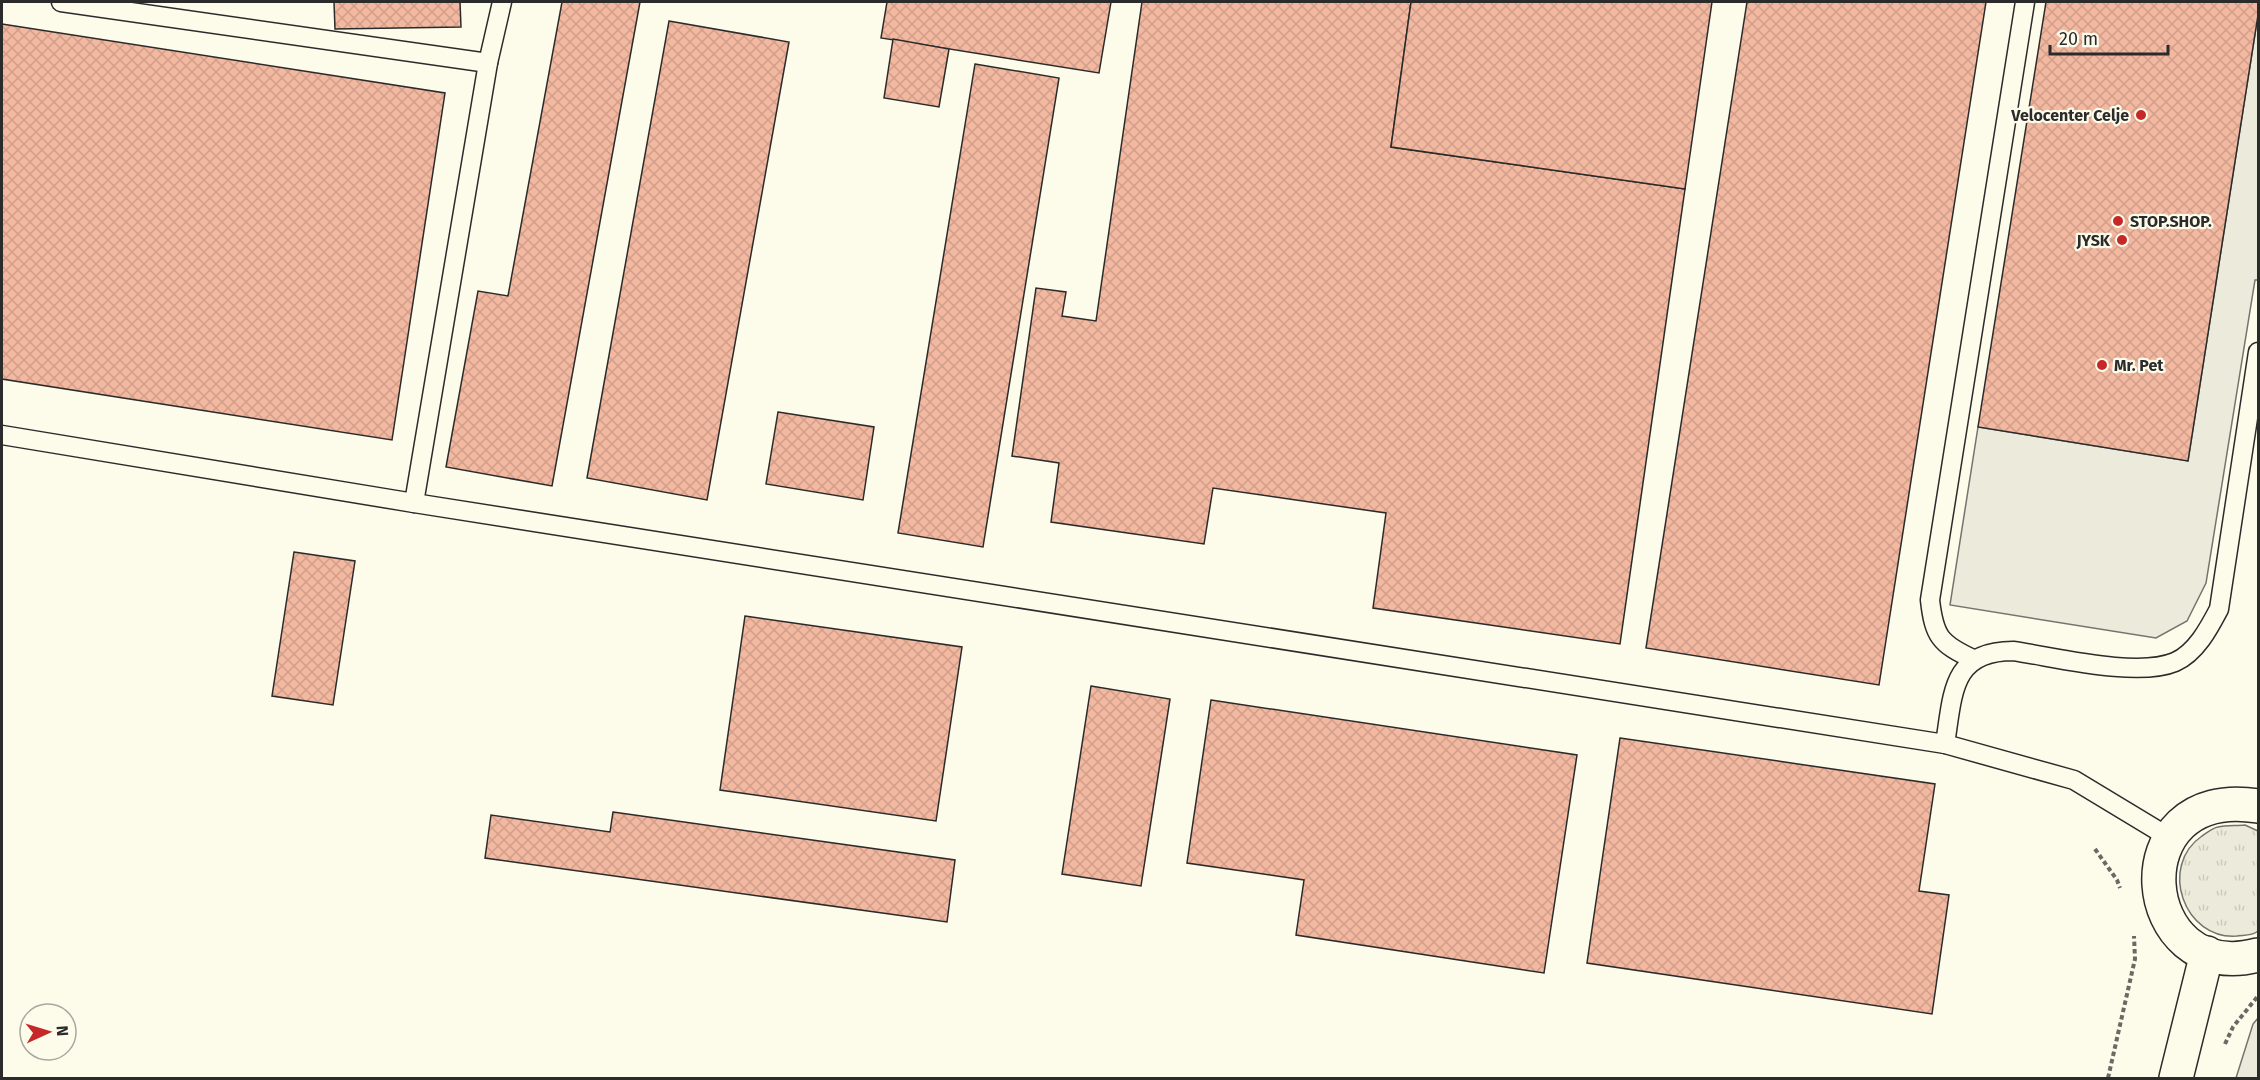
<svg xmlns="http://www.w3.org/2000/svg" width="2260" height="1080" font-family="'Fira Sans',sans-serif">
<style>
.grass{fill:url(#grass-tufts);stroke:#74746e;stroke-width:1.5}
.parking{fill:#eceadb;stroke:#74746e;stroke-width:1.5}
.building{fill:url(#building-cross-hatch);stroke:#2b2b2b;stroke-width:1.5}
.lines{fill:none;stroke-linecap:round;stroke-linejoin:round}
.lane-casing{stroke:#2b2b2b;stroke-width:21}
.secondary-casing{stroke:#2b2b2b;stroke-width:36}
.path{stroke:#6a6964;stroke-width:4;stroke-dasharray:4.5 3;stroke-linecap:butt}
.lane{stroke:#fdfbea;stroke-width:18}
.secondary{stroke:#fdfbea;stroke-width:33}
.poi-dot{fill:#c62828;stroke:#fdfbea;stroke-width:2}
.labels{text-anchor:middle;stroke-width:4.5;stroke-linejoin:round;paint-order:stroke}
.poi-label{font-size:16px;font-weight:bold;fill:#2b2b2b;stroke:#fdfbea;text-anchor:end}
</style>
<defs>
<pattern id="grass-tufts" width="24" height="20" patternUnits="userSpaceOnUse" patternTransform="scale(1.5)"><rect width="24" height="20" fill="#ecebdb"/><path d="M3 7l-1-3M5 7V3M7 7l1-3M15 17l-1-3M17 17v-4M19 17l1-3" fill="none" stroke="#cbcabc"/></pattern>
<pattern id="building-cross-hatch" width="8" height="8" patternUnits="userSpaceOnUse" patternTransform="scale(1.5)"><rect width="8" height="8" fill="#f2b8a0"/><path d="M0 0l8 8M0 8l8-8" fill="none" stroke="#d09e8a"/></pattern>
</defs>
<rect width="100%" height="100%" fill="#fdfbea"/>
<path class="grass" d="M 2245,825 L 2258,831 L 2258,931 C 2252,936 2245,935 2237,936 C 2184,940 2158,866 2202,836 C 2207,833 2212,828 2218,827 C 2226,825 2237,826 2245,825 Z"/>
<g class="parking">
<polygon points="2258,15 2258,280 2255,280 2206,583 2187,621 2156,638 1950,605 1978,427 2188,461"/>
<polygon points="2258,1018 2258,1078 2236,1078 2253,1024"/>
</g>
<g class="building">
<polygon points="334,2 460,2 461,27 335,29"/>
<polygon points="562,2 640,2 552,486 446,467 478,291 508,296"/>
<polygon points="887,2 1111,2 1099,73 881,38"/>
<polygon points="1142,2 1411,2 1391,147 1685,189 1620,644 1373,608 1386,513 1213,488 1204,544 1051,522 1059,463 1012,456 1036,288 1066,292 1062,316 1096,321"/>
<polygon points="1411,2 1712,2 1685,189 1391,147"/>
<polygon points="1747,2 1986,2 1879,685 1646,648"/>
<polygon points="2046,2 2258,2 2258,15 2188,461 1978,427"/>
<polygon points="669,21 789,42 707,500 587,478"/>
<polygon points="2,24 445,93 392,440 2,379"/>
<polygon points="893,39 949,49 939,107 884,98"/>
<polygon points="975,64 1059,78 983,547 898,533"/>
<polygon points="778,412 874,427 863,500 766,484"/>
<polygon points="294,552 355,561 333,705 272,696"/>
<polygon points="745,616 962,647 936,821 720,790"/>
<polygon points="1091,686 1170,699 1141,886 1062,874"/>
<polygon points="1211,700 1577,755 1544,973 1296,935 1304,880 1187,863"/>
<polygon points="1620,738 1935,784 1919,891 1949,895 1932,1014 1587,963"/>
<polygon points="613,812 955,860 947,922 485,858 491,815 610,832"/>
</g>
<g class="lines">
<g class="lane-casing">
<g id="lane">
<polyline points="61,2 488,63"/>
<polyline points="502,2 488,63 414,503 1945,744 2074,780 2170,838"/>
<polyline points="2,435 414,503"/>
<path d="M 1973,659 C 1940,644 1934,636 1930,600 L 2025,2"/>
<path d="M 1945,744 C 1953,694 1951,651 2013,651 C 2055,657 2137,678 2175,662 C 2196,653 2209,628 2219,609 L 2258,352"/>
</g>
</g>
<g class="secondary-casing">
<g id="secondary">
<path d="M 2258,806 C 2116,783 2136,988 2258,955"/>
<polyline points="2176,1078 2207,953"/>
</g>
</g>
<g class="path">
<polyline points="2095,849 2117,880 2120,888"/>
<polyline points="2225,1044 2233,1027 2258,996"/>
<polyline points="2108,1078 2135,959 2134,936"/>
</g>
<use href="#lane" class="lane"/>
<use href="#secondary" class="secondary"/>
</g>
<g class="poi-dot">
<circle cx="2141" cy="115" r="6"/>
<circle cx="2118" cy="221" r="6"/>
<circle cx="2122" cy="240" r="6"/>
<circle cx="2102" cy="365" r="6"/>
</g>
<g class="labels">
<g class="poi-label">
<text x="2129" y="121">Velocenter Celje</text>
<text x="2130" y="227" text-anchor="start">STOP.SHOP.</text>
<text x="2110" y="246">JYSK</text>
<text x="2114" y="371" text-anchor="start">Mr. Pet</text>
</g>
</g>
<rect width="2260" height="1080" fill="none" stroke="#2b2b2b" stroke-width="6"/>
<g transform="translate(48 1032) rotate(86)"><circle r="28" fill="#fdfbea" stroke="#a9a89e" stroke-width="1.5"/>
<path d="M0-4.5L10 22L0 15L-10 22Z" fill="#c62828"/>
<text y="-9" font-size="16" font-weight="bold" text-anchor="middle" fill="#2b2b2b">N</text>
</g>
<path d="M2050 45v9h118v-9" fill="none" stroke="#2b2b2b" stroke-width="3"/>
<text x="2059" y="45" font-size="18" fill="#2b2b2b" stroke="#fdfbea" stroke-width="4.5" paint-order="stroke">20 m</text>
</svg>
